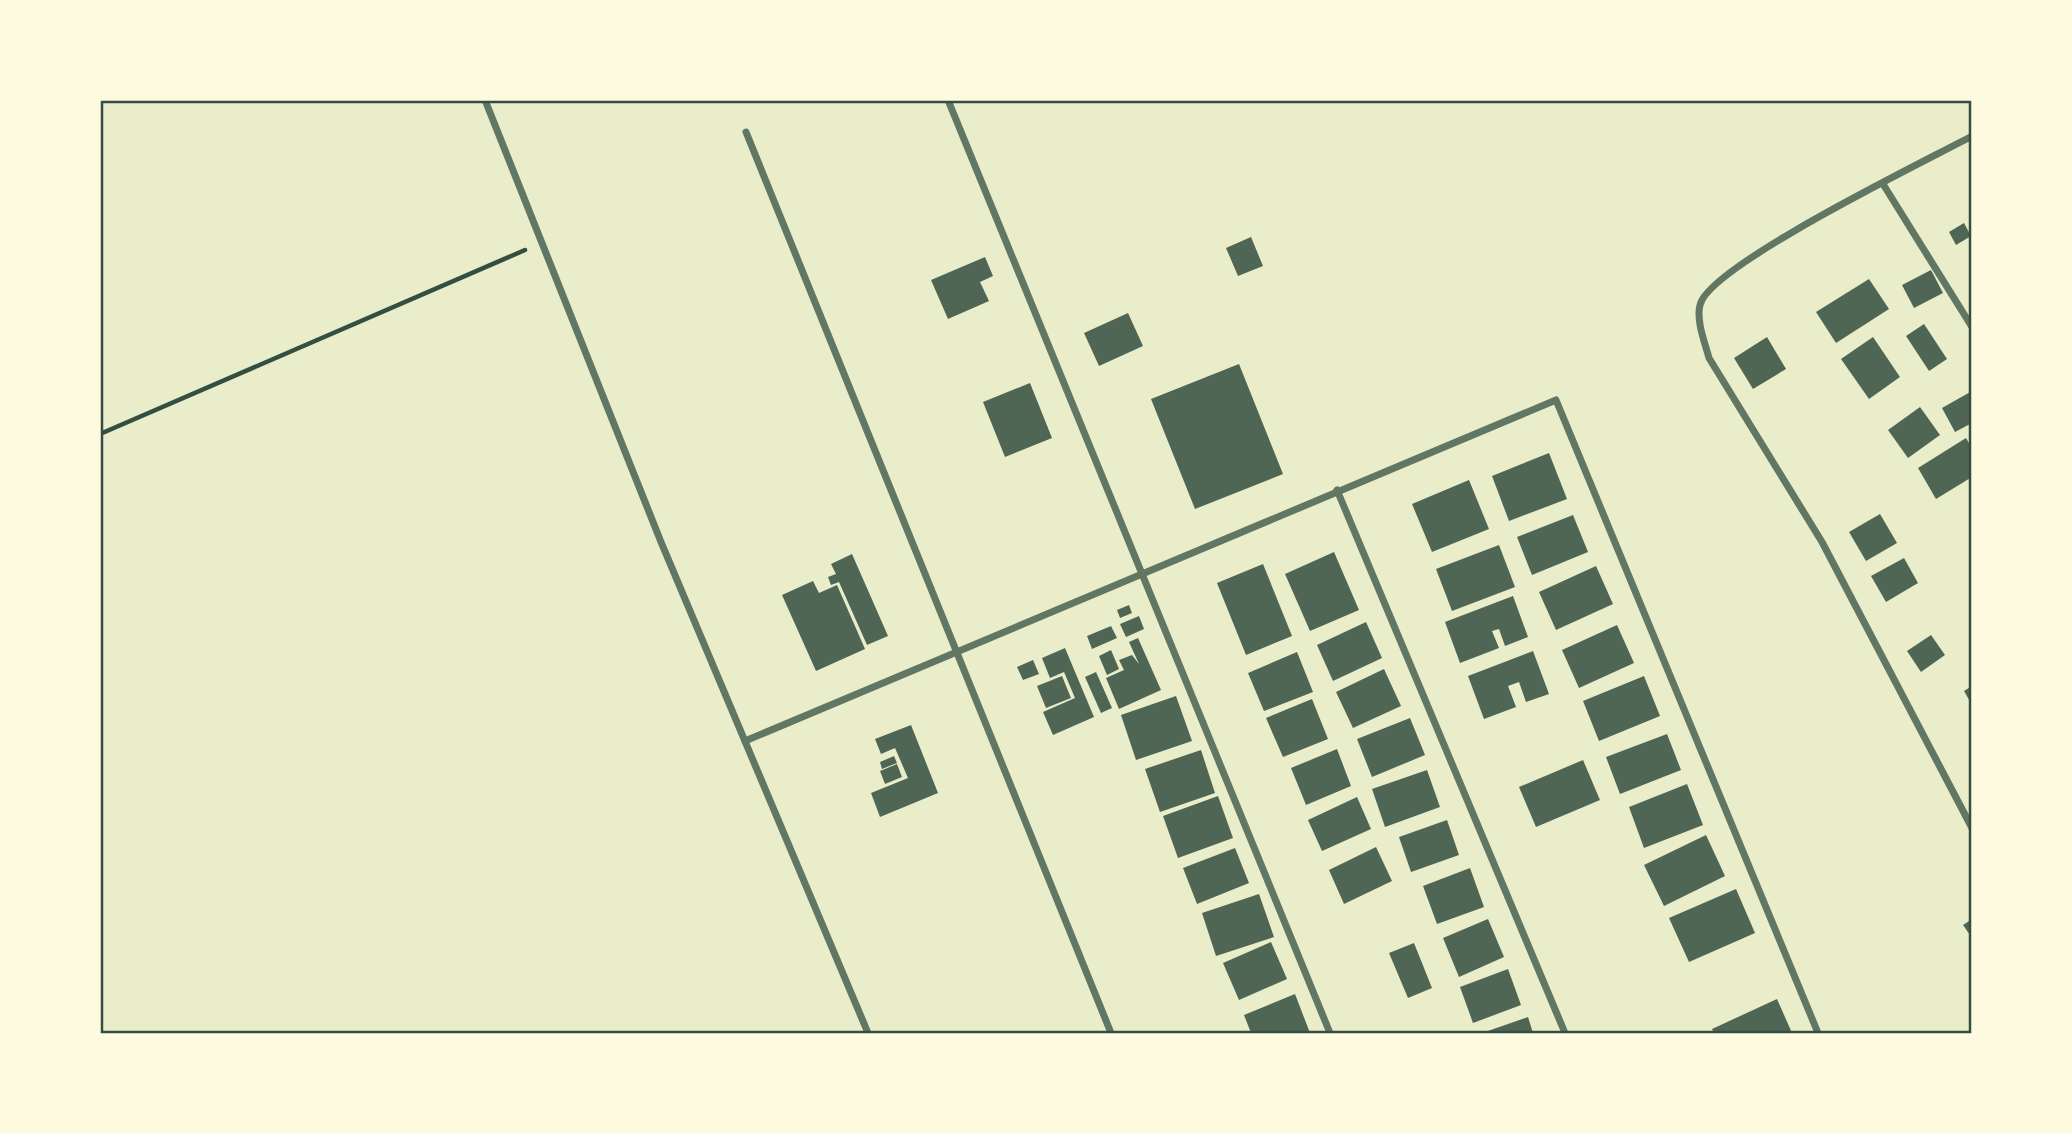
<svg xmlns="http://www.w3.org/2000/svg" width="2072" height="1133" font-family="'Golos Text',sans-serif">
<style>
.building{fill:#4f6655}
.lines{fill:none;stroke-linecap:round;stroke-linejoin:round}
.path{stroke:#344e41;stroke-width:4.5}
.minor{stroke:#617663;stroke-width:7}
.neatline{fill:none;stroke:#344e41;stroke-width:2.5}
</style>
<rect width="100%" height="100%" fill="#e9edc9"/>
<g class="building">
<polygon points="1964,223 1971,236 1956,245 1949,232"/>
<polygon points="1251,237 1263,266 1238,276 1226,248"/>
<polygon points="985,257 993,276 980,282 989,301 948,319 931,280"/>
<polygon points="1931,270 1943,293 1914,308 1902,285"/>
<polygon points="1869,279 1889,309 1836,343 1816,312"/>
<polygon points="1128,313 1143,346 1099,366 1084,333"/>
<polygon points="1924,324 1947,359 1929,371 1906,336"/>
<polygon points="1767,337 1786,369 1753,389 1734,358"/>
<polygon points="1873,337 1900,377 1869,399 1841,359"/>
<polygon points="1239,364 1283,474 1195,509 1151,399"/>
<polygon points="1030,383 1052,438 1005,457 983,402"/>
<polygon points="1972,391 1972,423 1955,432 1942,408"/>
<polygon points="1920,407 1940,435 1908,458 1888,430"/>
<polygon points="1966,438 1972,448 1972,477 1936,499 1918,468"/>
<polygon points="1549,453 1567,499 1509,521 1492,476"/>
<polygon points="1469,480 1489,529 1432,552 1412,504"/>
<polygon points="1880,514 1897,543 1866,561 1849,532"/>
<polygon points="1573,515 1588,552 1532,575 1517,537"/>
<polygon points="1499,545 1515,587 1452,611 1436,569"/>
<polygon points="1334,552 1359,610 1310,631 1285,574"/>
<polygon points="852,554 888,636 867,645 839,582 831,585 828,577 836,574 831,564"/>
<polygon points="1904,558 1918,583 1886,602 1871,576"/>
<polygon points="1263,564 1292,636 1246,655 1217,583"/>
<polygon points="1596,566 1613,604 1556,630 1539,592"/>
<polygon points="813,581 819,593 837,585 865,649 816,671 782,595"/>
<polygon points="1513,596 1528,637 1505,646 1499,629 1492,631 1499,648 1460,663 1445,622"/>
<polygon points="1129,605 1132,613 1120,618 1117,610"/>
<polygon points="1139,616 1144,629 1126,637 1120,624"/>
<polygon points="1366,622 1382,658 1333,681 1317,645"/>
<polygon points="1617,625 1634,663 1579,688 1562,650"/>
<polygon points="1111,626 1117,638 1092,649 1087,636"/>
<polygon points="1931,635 1945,655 1921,672 1907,651"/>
<polygon points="1138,638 1161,690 1119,709 1106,678 1124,670 1119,660 1132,655 1139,664 1129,642"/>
<polygon points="1065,648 1094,717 1053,735 1043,712 1075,698 1064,672 1050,678 1042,658"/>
<polygon points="1111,650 1119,669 1107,675 1099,656"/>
<polygon points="1533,651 1549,694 1526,702 1519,682 1508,686 1516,707 1484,719 1468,676"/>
<polygon points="1297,652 1313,692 1264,711 1248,673"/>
<polygon points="1033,660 1039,674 1023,680 1017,667"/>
<polygon points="1384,669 1401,706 1353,728 1336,692"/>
<polygon points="1096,672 1112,708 1101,713 1085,677"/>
<polygon points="1062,676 1071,698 1046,708 1037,686"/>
<polygon points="1644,676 1660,716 1599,741 1583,701"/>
<polygon points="1972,686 1972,705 1964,691"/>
<polygon points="1176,696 1192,741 1136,760 1121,715"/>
<polygon points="1312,699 1328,739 1283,757 1266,718"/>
<polygon points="1410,718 1425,755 1372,777 1357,739"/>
<polygon points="911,725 938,793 880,817 871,793 908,778 895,748 881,754 875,739"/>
<polygon points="1667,734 1681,770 1620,794 1606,757"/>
<polygon points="1337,749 1351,786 1306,805 1291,768"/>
<polygon points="1201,750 1215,793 1160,812 1145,769"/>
<polygon points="894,756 897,763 882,769 880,762"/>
<polygon points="1583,760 1600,800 1536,827 1519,787"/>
<polygon points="897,764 902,777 885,784 880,771"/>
<polygon points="1427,770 1440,807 1385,827 1372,789"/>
<polygon points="1687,784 1703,825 1644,848 1629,807"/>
<polygon points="1218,796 1233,838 1178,858 1163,816"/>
<polygon points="1357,797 1371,829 1322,851 1308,820"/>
<polygon points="1447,820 1459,855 1411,872 1399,837"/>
<polygon points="1706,835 1725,876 1664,906 1644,865"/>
<polygon points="1376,847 1392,881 1344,904 1329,870"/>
<polygon points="1235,848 1249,883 1197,904 1183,868"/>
<polygon points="1470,868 1484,907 1437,924 1423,886"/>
<polygon points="1736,889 1755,933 1689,962 1669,918"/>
<polygon points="1259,894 1274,937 1216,956 1202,913"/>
<polygon points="1488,919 1504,957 1459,977 1443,938"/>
<polygon points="1972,919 1972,938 1963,925"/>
<polygon points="1271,942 1287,979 1239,1000 1223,963"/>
<polygon points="1414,943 1432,988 1408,998 1389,953"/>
<polygon points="1508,969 1521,1005 1473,1023 1460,987"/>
<polygon points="1295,994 1310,1033 1251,1033 1244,1015"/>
<polygon points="1777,999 1792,1033 1714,1033 1712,1029"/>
<polygon points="1528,1017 1533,1033 1482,1033"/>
</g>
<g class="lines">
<polyline class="path" points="100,434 525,250"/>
<g class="minor">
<polyline points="485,100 661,542 868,1033"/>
<polyline points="948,100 1330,1033"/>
<polyline points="746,132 1111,1033"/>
<path d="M 1972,136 C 1928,160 1708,266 1700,305 C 1696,321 1705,343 1709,358 L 1822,542 L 1972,828"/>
<polyline points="1883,184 1972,327"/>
<polyline points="1337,490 1565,1033"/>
<polyline points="745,741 1556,400 1818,1033"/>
</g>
</g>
<rect width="2072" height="1133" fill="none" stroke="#fefae0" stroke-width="203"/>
<rect x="102" y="102" width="1868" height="930" class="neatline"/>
</svg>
